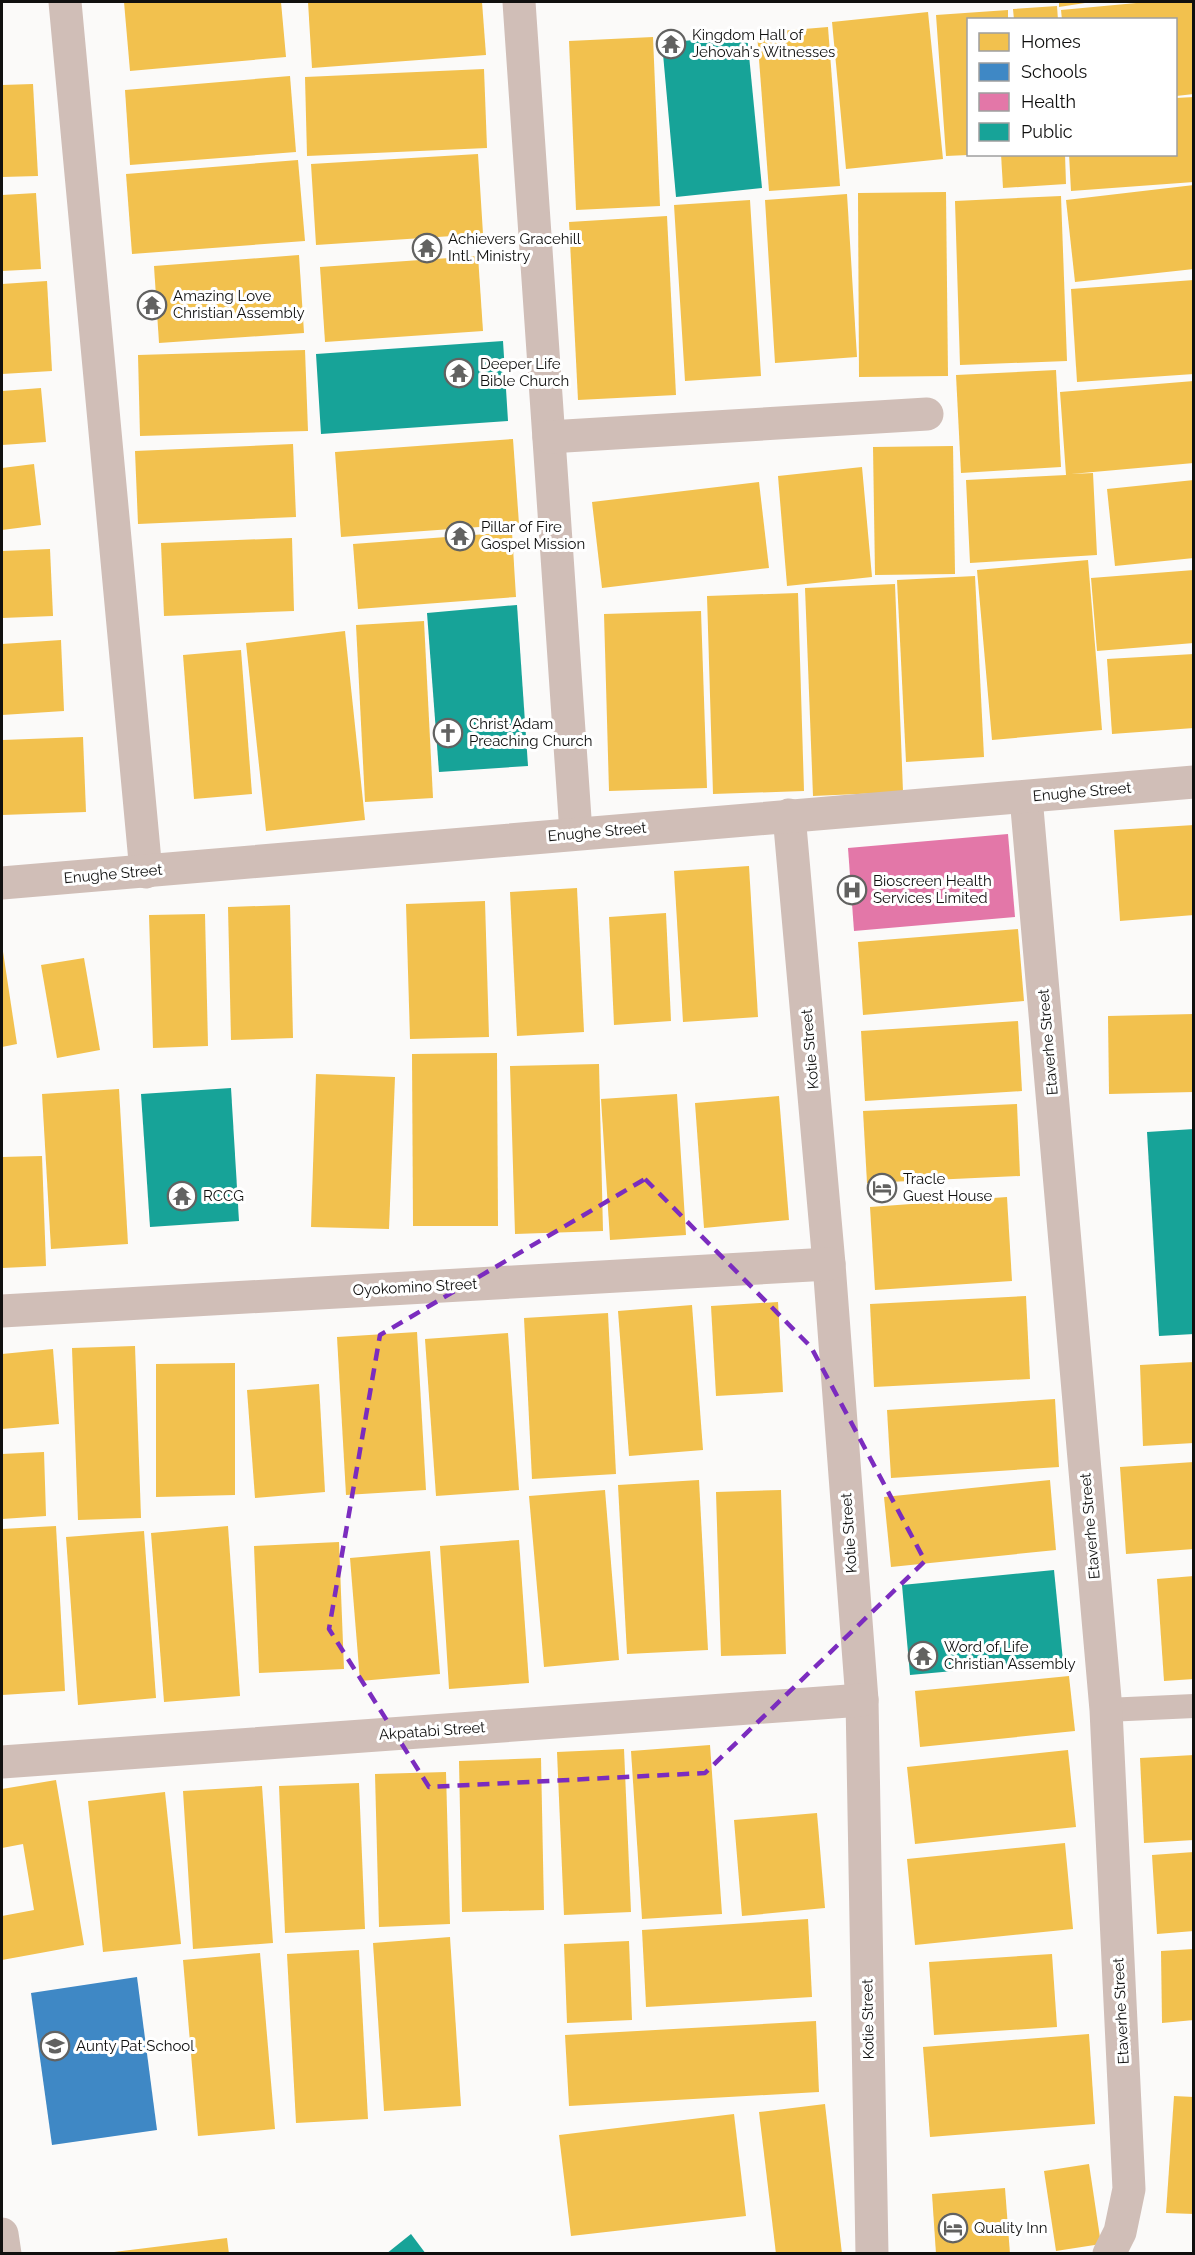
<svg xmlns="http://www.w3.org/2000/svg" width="1195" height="2255" font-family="Raleway,sans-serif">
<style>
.homes{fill:#f2c14e}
.schools{fill:#3f88c5}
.health{fill:#e377a8}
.public{fill:#17a398}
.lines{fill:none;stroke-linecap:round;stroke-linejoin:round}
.lane{stroke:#d0beb7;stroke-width:24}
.street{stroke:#d0beb7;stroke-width:33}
.marked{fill:none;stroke:#7b2cbf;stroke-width:4.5;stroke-dasharray:12 8;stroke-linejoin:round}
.labels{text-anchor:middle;stroke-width:6;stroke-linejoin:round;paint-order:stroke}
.poi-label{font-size:15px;fill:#10100f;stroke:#fff;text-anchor:start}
.street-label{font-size:15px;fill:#10100f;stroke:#fff}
</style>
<rect width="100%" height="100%" fill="#fbfaf9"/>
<g class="homes">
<polygon points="124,2 281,2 286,57 130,71"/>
<polygon points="308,2 482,2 486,55 312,68"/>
<polygon points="1059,2 1085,2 1085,3 1059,7"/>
<polygon points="1147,2 1194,2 1194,94 1176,96 1176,20 1062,20 1061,10"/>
<polygon points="1057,6 1058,20 1014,20 1013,9"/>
<polygon points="1008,10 1008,20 968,20 968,155 946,156 936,15"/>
<polygon points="928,12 943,159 846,169 832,22"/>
<polygon points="828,27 840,186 769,191 757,33"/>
<polygon points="653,37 660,206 576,210 569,41"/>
<polygon points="484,69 487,148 307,156 305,77"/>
<polygon points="290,76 296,152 130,165 125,90"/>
<polygon points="33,84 38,176 2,177 2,85"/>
<polygon points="1194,97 1194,182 1071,191 1069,154 1176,154 1176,98"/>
<polygon points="478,154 483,234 316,245 311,164"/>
<polygon points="1001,154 1065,154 1066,184 1003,188"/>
<polygon points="298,160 305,241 132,254 126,174"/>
<polygon points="1194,185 1194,269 1075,282 1066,200"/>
<polygon points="946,192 948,376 859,377 858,193"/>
<polygon points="36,193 41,269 2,271 2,195"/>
<polygon points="847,194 857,357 775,363 765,200"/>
<polygon points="1061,196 1067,361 960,365 955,201"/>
<polygon points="750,200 761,376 685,381 674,205"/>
<polygon points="667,216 676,395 578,400 569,222"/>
<polygon points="299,255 304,333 159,343 154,266"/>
<polygon points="478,256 483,331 325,342 320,267"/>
<polygon points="1194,280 1194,374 1077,382 1071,289"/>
<polygon points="47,281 52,371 2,374 2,284"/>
<polygon points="305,350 308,431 140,436 138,355"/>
<polygon points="1056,370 1061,467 961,473 956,375"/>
<polygon points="1194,381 1194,463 1071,474 1093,473 1097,555 970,563 966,480 1066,475 1060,392"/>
<polygon points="41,388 46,442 2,445 2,391"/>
<polygon points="513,439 519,524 341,537 335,452"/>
<polygon points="293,444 296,517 138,524 135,451"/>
<polygon points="953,446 955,574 875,575 873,447"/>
<polygon points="34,464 41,525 2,530 2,468"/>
<polygon points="862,467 872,577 787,586 778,476"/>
<polygon points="1194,480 1194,558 1115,566 1107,489"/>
<polygon points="759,482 769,568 602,588 592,502"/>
<polygon points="512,532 516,597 358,609 353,544"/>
<polygon points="292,538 294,611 164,616 161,543"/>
<polygon points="50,549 53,616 2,618 2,551"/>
<polygon points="1088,560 1102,730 992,740 977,570"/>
<polygon points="1194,570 1194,643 1097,651 1091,578"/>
<polygon points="975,576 984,757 906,762 897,580"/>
<polygon points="895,584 903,792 813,796 805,588"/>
<polygon points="798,593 804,791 713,794 707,596"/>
<polygon points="701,611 707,788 609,791 604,614"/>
<polygon points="424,621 433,798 365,802 356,625"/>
<polygon points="345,631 365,820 266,831 246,643"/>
<polygon points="61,640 64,711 2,715 2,644"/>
<polygon points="241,650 252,794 194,799 183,655"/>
<polygon points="1194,654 1194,728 1112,734 1107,659"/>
<polygon points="83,737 86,812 2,815 2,740"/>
<polygon points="1194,825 1194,915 1120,921 1114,830"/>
<polygon points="749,866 758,1017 683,1022 674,871"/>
<polygon points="577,888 584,1032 517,1036 510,892"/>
<polygon points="485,901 489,1037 410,1039 406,904"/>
<polygon points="290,905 293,1038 231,1040 228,907"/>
<polygon points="666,913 671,1021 614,1025 609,917"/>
<polygon points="205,914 208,1046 153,1048 149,915"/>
<polygon points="1018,929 1024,1001 863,1015 858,942"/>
<polygon points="2,945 17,1044 2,1047"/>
<polygon points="84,958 100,1050 57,1058 41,965"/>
<polygon points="1194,1014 1194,1092 1109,1094 1108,1016"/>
<polygon points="1018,1021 1022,1091 865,1101 861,1031"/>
<polygon points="497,1053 498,1226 413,1226 412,1054"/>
<polygon points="599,1064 603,1231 515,1234 510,1066"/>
<polygon points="316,1074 395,1077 389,1229 311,1227"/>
<polygon points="119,1089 128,1244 51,1249 42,1094"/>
<polygon points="677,1094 686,1235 610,1240 601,1099"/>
<polygon points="779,1096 789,1220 704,1228 695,1103"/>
<polygon points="1017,1104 1020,1176 867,1183 863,1111"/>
<polygon points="42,1156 46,1266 2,1268 2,1157"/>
<polygon points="1007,1197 1012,1281 875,1290 870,1207"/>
<polygon points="1026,1296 1030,1379 874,1387 870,1304"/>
<polygon points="778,1302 783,1392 716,1396 711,1306"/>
<polygon points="692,1305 703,1450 629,1456 618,1311"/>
<polygon points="608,1313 616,1474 532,1479 524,1318"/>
<polygon points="417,1332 426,1490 346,1495 337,1337"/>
<polygon points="508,1333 519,1490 436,1496 425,1339"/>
<polygon points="135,1346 141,1518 78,1520 72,1348"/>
<polygon points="53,1349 59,1424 2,1429 2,1354"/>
<polygon points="1194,1362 1194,1443 1143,1446 1140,1365"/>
<polygon points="235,1363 235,1495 156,1497 156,1364"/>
<polygon points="319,1384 325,1492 255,1498 247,1390"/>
<polygon points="1055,1399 1059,1467 891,1478 887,1410"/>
<polygon points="44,1452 46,1516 2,1519 2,1454"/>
<polygon points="1194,1462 1194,1549 1126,1554 1120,1467"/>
<polygon points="699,1480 708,1650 627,1654 618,1485"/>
<polygon points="1050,1480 1056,1550 891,1567 884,1497"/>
<polygon points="605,1490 619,1660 544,1667 529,1496"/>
<polygon points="781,1490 786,1654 721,1656 716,1492"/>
<polygon points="56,1526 65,1691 2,1695 2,1529"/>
<polygon points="228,1526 240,1696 164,1702 151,1533"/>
<polygon points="144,1531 156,1698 78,1705 66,1537"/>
<polygon points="519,1540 529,1683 449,1689 440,1546"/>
<polygon points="339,1542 344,1669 259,1673 254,1546"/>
<polygon points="430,1551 440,1674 360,1681 350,1558"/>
<polygon points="1194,1576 1194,1679 1164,1681 1157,1579"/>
<polygon points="1069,1676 1075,1731 920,1747 915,1691"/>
<polygon points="710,1745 722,1914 642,1919 631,1751"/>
<polygon points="624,1749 631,1912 564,1915 557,1752"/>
<polygon points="1068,1750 1076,1827 915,1844 907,1767"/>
<polygon points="1194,1755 1194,1840 1144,1843 1140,1758"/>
<polygon points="541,1758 544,1910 462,1912 459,1761"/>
<polygon points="446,1772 450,1924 379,1927 375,1774"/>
<polygon points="56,1780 84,1945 2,1960 2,1916 34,1910 23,1844 2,1848 2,1789"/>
<polygon points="359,1783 365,1929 285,1933 279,1786"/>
<polygon points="262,1786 273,1943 193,1949 183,1791"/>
<polygon points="165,1792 181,1944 103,1952 88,1801"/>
<polygon points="817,1813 825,1908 742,1916 734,1820"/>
<polygon points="1065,1843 1073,1929 915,1945 907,1859"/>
<polygon points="1194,1852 1194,1931 1157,1934 1152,1855"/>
<polygon points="808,1919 812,1997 646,2007 642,1930"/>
<polygon points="450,1937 461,2106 384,2111 373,1943"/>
<polygon points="629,1941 632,2020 567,2023 564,1944"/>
<polygon points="1194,1949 1194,2020 1162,2023 1161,1951"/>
<polygon points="359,1950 368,2119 296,2123 287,1954"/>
<polygon points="260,1953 275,2129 198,2136 183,1960"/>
<polygon points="1052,1954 1057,2027 934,2035 929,1962"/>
<polygon points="816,2021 819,2092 569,2106 565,2035"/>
<polygon points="1089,2034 1095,2124 930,2137 923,2047"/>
<polygon points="1174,2096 1194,2097 1194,2214 1166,2213"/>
<polygon points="825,2104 842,2254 776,2254 759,2112"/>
<polygon points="734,2114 746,2216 571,2236 559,2135"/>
<polygon points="1089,2164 1101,2244 1056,2251 1044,2171"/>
<polygon points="1005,2188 1010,2254 936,2254 932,2194"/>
<polygon points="227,2238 229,2254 114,2254 114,2252"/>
</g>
<polygon class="schools" points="137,1977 157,2130 52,2145 31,1993"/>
<polygon class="health" points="1008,834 1015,917 854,931 848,848"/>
<g class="public">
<polygon points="747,35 762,188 676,197 662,43"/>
<polygon points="503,341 508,421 321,434 316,354"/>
<polygon points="517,605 528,766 439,772 427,613"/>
<polygon points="231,1088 239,1221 150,1227 141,1094"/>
<polygon points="1194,1129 1194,1334 1159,1336 1147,1132"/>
<polygon points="1054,1570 1063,1661 910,1675 902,1585"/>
<polygon points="411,2234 426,2254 386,2254"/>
</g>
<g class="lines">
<polyline class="lane" points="1106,1710 1194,1706"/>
<g class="street">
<polyline points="65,2 146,872"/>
<polyline points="519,2 576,833"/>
<polyline points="549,437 927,414"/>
<polyline points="1026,797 1106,1710 1129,2189 1120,2232 1109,2254"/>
<polyline points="789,815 829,1264 862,1700 872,2254"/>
<polyline points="2,883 1194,782"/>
<polyline points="2,1311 829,1264"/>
<polyline points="2,1762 862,1700"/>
<polyline points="2,2234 5,2254"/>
</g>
</g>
<path class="marked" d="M 645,1179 L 811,1347 L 925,1561 L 705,1773 L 429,1787 L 329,1629 L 380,1335 Z"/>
<defs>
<g id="temple-ring" transform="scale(1.5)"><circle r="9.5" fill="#fff" stroke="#626261" stroke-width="1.5"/><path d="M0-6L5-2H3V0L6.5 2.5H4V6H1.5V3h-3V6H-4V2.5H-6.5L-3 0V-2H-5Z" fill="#626261"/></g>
<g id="church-ring" transform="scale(1.5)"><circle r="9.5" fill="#fff" stroke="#626261" stroke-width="1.5"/><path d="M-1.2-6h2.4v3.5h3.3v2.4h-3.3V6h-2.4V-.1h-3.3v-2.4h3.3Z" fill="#626261"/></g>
<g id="hospital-ring" transform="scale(1.5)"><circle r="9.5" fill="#fff" stroke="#626261" stroke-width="1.5"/><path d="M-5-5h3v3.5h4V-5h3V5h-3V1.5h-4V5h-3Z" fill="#626261"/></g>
<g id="hotel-ring" transform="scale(1.5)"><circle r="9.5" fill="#fff" stroke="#626261" stroke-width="1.5"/><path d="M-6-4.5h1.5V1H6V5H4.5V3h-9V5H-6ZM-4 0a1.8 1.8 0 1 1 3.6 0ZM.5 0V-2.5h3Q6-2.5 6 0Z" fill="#626261"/></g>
<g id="school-ring" transform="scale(1.5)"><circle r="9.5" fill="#fff" stroke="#626261" stroke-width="1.5"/><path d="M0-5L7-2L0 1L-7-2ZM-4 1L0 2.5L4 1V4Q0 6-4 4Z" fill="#626261"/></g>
</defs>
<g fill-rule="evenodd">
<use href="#temple-ring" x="671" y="44"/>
<use href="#temple-ring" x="427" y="248"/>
<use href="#temple-ring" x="152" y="305"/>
<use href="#temple-ring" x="459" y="373"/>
<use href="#temple-ring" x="460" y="536"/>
<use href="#church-ring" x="448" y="733"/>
<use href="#hospital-ring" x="852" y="890"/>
<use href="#hotel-ring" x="882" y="1188"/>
<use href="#temple-ring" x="182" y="1196"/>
<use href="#temple-ring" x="923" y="1656"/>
<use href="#school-ring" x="55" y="2046"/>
<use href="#hotel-ring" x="953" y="2228"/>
</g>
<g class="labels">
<g class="poi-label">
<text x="692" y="40">Kingdom Hall of<tspan x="692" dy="17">Jehovah's Witnesses</tspan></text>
<text x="448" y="244">Achievers Gracehill<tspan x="448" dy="17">Intl. Ministry</tspan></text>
<text x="173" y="301">Amazing Love<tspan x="173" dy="17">Christian Assembly</tspan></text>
<text x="480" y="369">Deeper Life<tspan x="480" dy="17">Bible Church</tspan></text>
<text x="481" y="532">Pillar of Fire<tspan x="481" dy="17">Gospel Mission</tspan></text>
<text x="469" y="729">Christ Adam<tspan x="469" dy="17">Preaching Church</tspan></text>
<text x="873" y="886">Bioscreen Health<tspan x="873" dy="17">Services Limited</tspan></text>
<text x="903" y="1184">Tracle<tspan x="903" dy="17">Guest House</tspan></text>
<text x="203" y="1201">RCCG</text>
<text x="944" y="1652">Word of Life<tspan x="944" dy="17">Christian Assembly</tspan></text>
<text x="76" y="2051">Aunty Pat School</text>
<text x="974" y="2233">Quality Inn</text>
</g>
<g class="street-label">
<text transform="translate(1082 792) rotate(-5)" y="5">Enughe Street</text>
<text transform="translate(597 832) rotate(-5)" y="5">Enughe Street</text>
<text transform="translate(113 874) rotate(-5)" y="5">Enughe Street</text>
<text transform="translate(1048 1042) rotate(-95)" y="5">Etaverhe Street</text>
<text transform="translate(810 1049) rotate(-95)" y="5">Kotie Street</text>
<text transform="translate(415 1287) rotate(-3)" y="5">Oyokomino Street</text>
<text transform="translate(1090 1526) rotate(-95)" y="5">Etaverhe Street</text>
<text transform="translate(849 1533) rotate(-94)" y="5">Kotie Street</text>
<text transform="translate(432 1731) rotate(-4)" y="5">Akpatabi Street</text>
<text transform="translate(1121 2011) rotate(-93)" y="5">Etaverhe Street</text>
<text transform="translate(868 2019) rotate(-91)" y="5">Kotie Street</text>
</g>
</g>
<rect width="1195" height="2255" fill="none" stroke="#10100f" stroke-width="6"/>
<rect x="967" y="18" width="210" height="138" fill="#ffffff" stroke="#9f9f9f" stroke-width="1.5"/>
<rect x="979" y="33" width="30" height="18" fill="#f2c14e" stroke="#9f9f9f" stroke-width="1.5"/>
<text x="1021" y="48" font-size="18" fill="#10100f">Homes</text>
<rect x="979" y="63" width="30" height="18" fill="#3f88c5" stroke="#9f9f9f" stroke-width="1.5"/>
<text x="1021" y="78" font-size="18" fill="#10100f">Schools</text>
<rect x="979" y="93" width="30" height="18" fill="#e377a8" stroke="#9f9f9f" stroke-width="1.5"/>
<text x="1021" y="108" font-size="18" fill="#10100f">Health</text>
<rect x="979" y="123" width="30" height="18" fill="#17a398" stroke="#9f9f9f" stroke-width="1.5"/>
<text x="1021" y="138" font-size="18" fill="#10100f">Public</text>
</svg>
